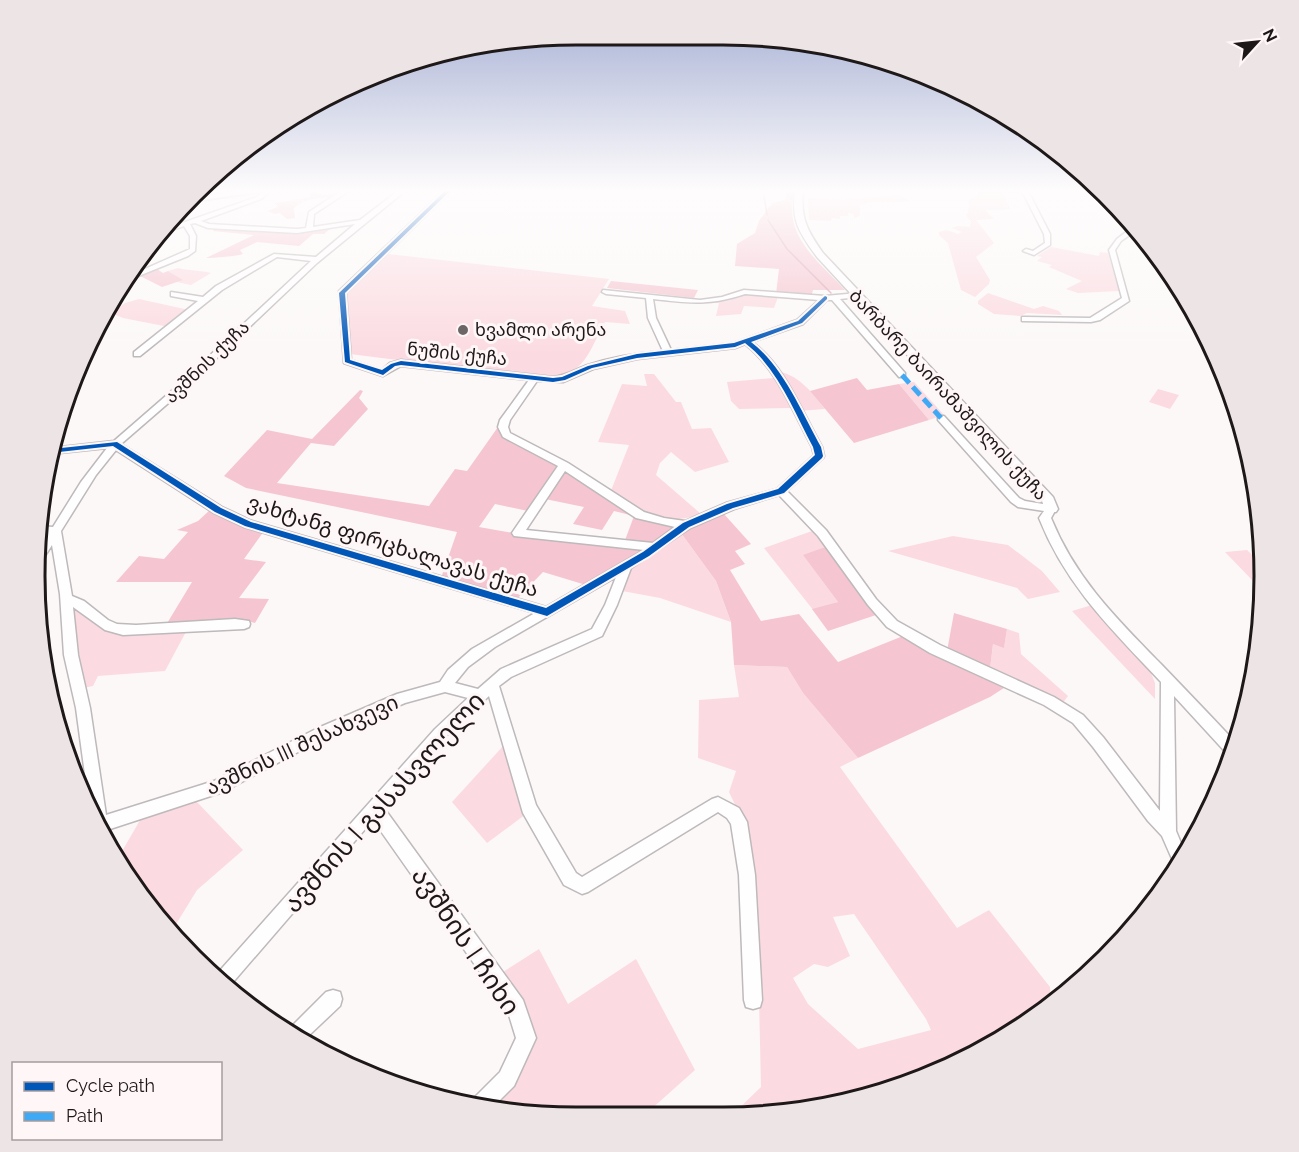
<svg xmlns="http://www.w3.org/2000/svg" width="1299" height="1152" font-family="Raleway,'Noto Sans Georgian',sans-serif">
<style>
.green{fill:#fbdbe1;fill-rule:evenodd}
.forest{fill:#f5c6d1}
.lines{fill:none;stroke-linecap:round;stroke-linejoin:round}
.stream{stroke:#dea5b3;stroke-width:1.5}
.minor-casing{stroke:#beb9ba;stroke-width:3}
.tertiary-casing{stroke:#beb9ba;stroke-width:3}
.secondary-casing{stroke:#beb9ba;stroke-width:4}
.minor{fill:#fffefe;fill-rule:evenodd}
.tertiary{fill:#fffefe;fill-rule:evenodd}
.secondary{fill:#fffefe;fill-rule:evenodd}
.quiet{stroke:#3fa9f5;stroke-width:5;stroke-dasharray:11 5;stroke-linecap:butt}
.cycleway-casing{stroke:#fef6f7;stroke-width:4}
.cycleway{fill:#0057b8;fill-rule:evenodd}
.poi-dot{fill:#6c6667;stroke:#fef6f7;stroke-width:2}
.labels{text-anchor:middle;stroke-width:6;stroke-linejoin:round;paint-order:stroke}
.far-poi-label{font-size:18px;fill:#1e1819;stroke:#fef6f7;text-anchor:start}
.far-street-label{font-size:18px;fill:#1e1819;stroke:#fef6f7}
.street-label{font-size:21px;fill:#1e1819;stroke:#fef6f7}
.near-street-label{font-size:26px;fill:#1e1819;stroke:#fef6f7}
.rim{fill:none;stroke:#1e1819;stroke-width:3}
</style>
<rect width="100%" height="100%" fill="#fcf8f8"/>
<g class="green">
<polygon points="979,191 1023,191 1024,194 1003,193 1010,209 985,210 994,219 976,220 994,243 976,257 990,280 989,284 975,297 961,290 948,243 939,235 939,232 947,230 958,234 962,232 952,228 958,226 970,227 971,221 967,218 970,218 967,217 966,213 968,213 969,200 976,197"/>
<path d="M 898,195 L 910,201 C 895,204 873,199 860,205 L 860,216 L 849,220 L 854,218 L 854,214 L 848,213 L 848,216 L 840,216 L 840,219 L 832,218 L 831,221 L 809,220 L 808,198 L 843,200 Z"/>
<polygon points="1051,247 1099,256 1100,252 1108,253 1119,291 1078,293 1066,289 1082,281 1049,267 1052,265 1037,261 1042,257 1037,256"/>
<path d="M 388,254 L 609,279 L 592,306 L 625,311 L 630,324 L 605,322 C 589,351 585,375 548,379 L 350,354 L 344,294 Z"/>
<path d="M 178,268 C 190,271 200,270 211,273 L 191,285 L 177,282 L 182,280 L 168,271 Z"/>
<polygon points="988,293 1034,309 1043,306 1059,311 1062,315 1027,313 1020,316 994,314 978,304 978,301"/>
<polygon points="745,294 778,297 774,308 744,306 741,314 716,316 719,303 709,303"/>
<polygon points="139,299 189,310 169,327 123,318 111,313 125,303"/>
<path d="M 775,371 C 797,373 812,392 825,409 L 799,411 Z"/>
<path d="M 644,374 L 654,374 L 676,402 L 681,402 L 692,429 L 711,428 L 729,462 L 695,472 L 671,452 L 660,463 L 656,475 L 701,514 C 663,527 642,514 610,493 L 629,445 L 598,442 L 622,384 L 647,386 Z"/>
<polygon points="774,378 791,408 739,409 731,401 727,382"/>
<polygon points="914,382 944,415 929,420 899,384"/>
<polygon points="1158,389 1179,395 1170,409 1149,402"/>
<polygon points="812,531 825,547 804,556 838,602 814,611 764,548"/>
<polygon points="681,533 716,581 731,622 660,598 622,591 631,565"/>
<polygon points="953,536 1008,545 1042,571 1060,592 1028,599 1017,588 888,551"/>
<polygon points="1247,550 1263,565 1262,581 1254,582 1225,552"/>
<polygon points="71,604 102,627 188,628 165,671 98,676 93,686 83,688 77,661"/>
<polygon points="1092,605 1149,668 1155,683 1155,699 1072,611"/>
<polygon points="1007,629 1019,633 1021,654 1068,696 1062,704 990,669 993,644 1004,647"/>
<path d="M 734,665 L 787,667 L 803,693 L 858,758 L 840,767 L 957,928 L 989,910 L 1050,987 L 1051,1006 L 1009,1033 L 992,1037 L 995,1042 C 921,1088 819,1116 731,1116 L 761,1087 L 758,956 L 740,815 L 729,792 L 736,771 L 698,758 L 699,700 L 739,697 ZM 854,914 L 926,1019 L 931,1030 L 858,1049 L 808,1004 L 793,978 L 814,964 L 828,967 L 850,956 L 833,917 Z"/>
<polygon points="504,745 526,814 487,843 452,802"/>
<polygon points="196,801 243,850 197,890 170,934 117,860 143,815"/>
<polygon points="539,949 568,1004 636,959 695,1070 648,1112 650,1116 540,1116 488,1108 510,1085 533,1037 500,974"/>
</g>
<g class="forest">
<path d="M 308,191 L 316,191 L 323,195 L 339,194 L 333,198 C 321,196 303,199 294,208 L 295,218 L 287,219 L 280,213 L 275,214 L 267,211 L 278,207 L 275,203 L 311,197 Z"/>
<path d="M 787,191 L 794,191 C 783,237 817,259 845,290 L 813,290 L 812,294 L 776,294 L 779,269 L 735,266 L 737,244 L 755,233 L 759,221 L 772,203 L 785,200 Z"/>
<path d="M 215,227 L 296,232 L 331,228 L 324,234 L 313,234 L 299,246 L 257,242 L 240,250 L 243,254 C 239,256 212,258 206,258 L 254,235 L 213,231 Z"/>
<polygon points="157,269 163,273 168,271 183,280 162,287 140,276"/>
<polygon points="611,281 698,290 694,298 607,288"/>
<polygon points="857,378 867,390 899,384 929,420 854,443 810,391"/>
<polygon points="360,390 363,391 359,398 368,409 334,446 311,443 277,483 429,506 455,469 467,471 498,427 561,466 528,511 495,504 479,527 530,536 648,548 586,585 543,572 516,600 441,578 457,532 246,488 224,476 267,430 312,439"/>
<path d="M 571,472 C 603,493 636,522 675,527 L 655,544 L 624,543 L 634,516 L 614,511 L 602,530 L 573,524 L 584,507 L 545,499 L 564,473 Z"/>
<polygon points="211,509 264,531 244,559 266,562 239,598 269,599 255,623 247,621 166,625 192,582 116,582 139,556 164,559 188,532 177,530 198,521"/>
<polygon points="724,514 751,544 735,551 745,564 730,570 761,621 799,614 838,662 903,636 1007,686 990,697 858,758 803,693 787,667 734,665 731,622 716,581 681,533"/>
<polygon points="825,547 876,615 828,631 812,609 838,602 803,555"/>
<polygon points="954,613 1007,629 1004,648 993,644 990,669 947,651"/>
</g>
<g class="lines">
<g class="stream">
<polyline points="764,196 767,215"/>
<polyline points="768,220 787,249 831,293"/>
</g>
<g class="minor-casing">
<g id="minor">
<path d="M 264,191 L 271,191 L 261,199 L 201,221 L 209,224 L 297,229 L 306,228 L 309,212 L 341,191 L 349,191 L 314,214 L 313,227 L 360,220 L 398,191 L 405,191 L 317,263 L 181,392 L 121,444 L 222,507 L 252,521 L 546,607 L 644,550 L 514,536 L 512,533 L 514,530 L 558,466 L 503,437 L 498,427 L 500,420 L 529,380 L 401,366 L 383,376 L 344,363 L 339,291 L 444,191 L 451,191 L 346,293 L 351,360 L 382,370 L 390,363 L 401,360 L 553,377 C 566,376 576,369 588,365 C 612,357 638,353 663,351 L 648,318 L 646,298 L 606,294 L 602,292 L 603,290 L 700,300 L 722,297 L 744,290 L 825,296 L 858,293 L 858,297 L 840,299 L 905,373 L 905,377 L 899,377 L 832,300 L 827,300 L 803,324 L 752,342 C 785,366 802,412 822,447 L 824,456 L 823,458 L 787,491 L 826,530 L 876,599 L 897,621 L 940,645 L 1054,697 L 1083,715 L 1103,737 L 1160,811 L 1161,682 C 1112,630 1066,586 1039,518 L 1044,511 L 1018,507 L 1011,502 L 938,420 L 938,416 L 944,416 L 1019,498 L 1025,501 L 1055,506 L 1056,509 L 1051,518 C 1075,577 1114,616 1158,661 C 1184,688 1211,716 1237,744 L 1232,758 L 1230,757 L 1174,696 L 1176,831 L 1186,855 L 1176,868 L 1162,836 L 1148,821 L 1093,747 L 1073,723 L 1044,705 L 930,653 L 887,627 L 868,605 L 818,536 L 779,495 L 734,509 L 690,528 L 631,568 L 617,605 L 602,636 L 511,677 L 499,686 L 536,805 L 576,873 L 582,877 L 712,799 L 718,797 L 739,808 L 747,822 L 755,875 L 762,1000 L 760,1007 L 753,1009 L 746,1007 L 744,1000 L 739,875 L 731,824 L 727,818 L 718,812 L 588,892 L 582,894 L 564,885 L 523,813 L 489,696 L 445,737 L 384,808 L 523,1000 L 536,1038 L 514,1086 L 492,1108 L 470,1105 L 473,1099 L 500,1072 L 516,1038 L 508,1012 L 373,820 L 228,988 L 215,976 L 435,729 L 468,698 L 445,692 L 405,703 L 328,736 L 223,792 L 101,832 L 89,804 L 76,708 L 64,655 L 60,594 L 52,545 L 43,559 L 39,560 L 40,546 L 48,534 L 41,534 L 41,526 L 53,527 L 81,482 L 107,448 L 50,454 L 52,448 L 114,441 L 175,388 L 311,261 L 277,257 L 222,290 L 140,356 L 134,356 L 134,352 L 198,301 L 171,296 L 171,292 L 203,297 L 216,286 L 274,254 L 316,257 L 355,224 L 297,233 L 208,228 L 195,223 L 190,224 L 196,236 L 195,251 L 188,256 L 126,281 L 129,276 L 190,249 L 190,236 L 184,226 L 157,235 L 162,230 L 257,197 ZM 745,294 L 819,300 L 797,320 L 734,343 L 671,350 L 656,318 L 653,299 C 689,303 709,306 745,294 ZM 745,344 C 777,369 793,412 812,447 L 814,455 L 777,489 L 726,503 L 685,521 L 664,518 L 644,512 L 568,463 L 510,433 L 508,427 L 510,420 L 537,381 L 563,382 L 593,369 L 637,359 L 735,348 ZM 116,450 L 214,513 L 244,527 L 535,613 L 472,649 L 448,670 L 440,682 L 397,694 L 318,728 L 214,781 L 106,815 L 90,708 L 78,655 L 73,607 L 105,630 L 123,635 L 244,629 L 249,627 L 250,624 L 249,621 L 235,619 L 136,625 L 117,624 L 108,620 L 84,601 L 72,596 L 61,531 L 96,475 ZM 565,471 L 636,518 L 675,527 L 653,543 L 526,530 ZM 616,577 L 605,605 L 592,629 L 501,669 L 478,689 L 455,683 L 468,667 L 495,647 Z"/>
<polygon points="1022,191 1028,191 1050,234 1050,245 1034,255 1023,251 1026,249 1033,251 1045,243 1044,234"/>
<polygon points="1134,226 1137,230 1121,241 1115,250 1129,301 1100,320 1091,322 1022,321 1022,317 1025,317 1090,318 1122,298 1109,250 1117,239"/>
<polygon points="333,990 340,992 342,999 340,1006 303,1041 287,1031 326,992"/>
</g>
</g>
<g class="tertiary-casing">
<path id="tertiary" d="M 795,191 L 803,191 C 800,218 808,232 823,253 L 1053,497 L 1058,509 L 1056,512 L 1046,512 L 1042,501 L 817,257 C 800,233 791,222 795,191 Z"/>
</g>
<g class="secondary-casing">
<polygon id="secondary" points="239,191 264,191 188,202 193,197"/>
</g>
<use href="#minor" class="minor"/>
<use href="#tertiary" class="tertiary"/>
<use href="#secondary" class="secondary"/>
<polyline class="quiet" points="902,375 941,418"/>
<g class="cycleway-casing">
<path id="cycleway" d="M 445,191 L 450,191 L 345,293 L 350,360 L 382,370 L 391,364 L 401,361 L 553,378 L 562,377 L 588,366 L 637,354 L 734,343 L 798,321 L 825,296 L 827,297 L 827,299 L 802,323 L 751,342 C 783,366 802,413 821,447 L 823,456 L 822,458 L 784,493 L 733,508 L 689,527 L 649,556 L 547,616 L 245,526 L 215,512 L 113,446 L 50,453 L 52,449 L 117,442 L 221,508 L 251,522 L 546,608 L 643,552 L 683,523 L 727,504 L 778,489 L 815,455 L 813,447 C 794,412 778,368 745,343 L 735,347 L 637,358 L 592,368 L 565,380 L 553,382 L 401,365 L 395,366 L 383,375 L 345,362 L 339,293 Z"/>
</g>
<use href="#cycleway" class="cycleway"/>
</g>
<linearGradient id="sky" x2="0" y2="1"><stop stop-color="#a4aed3"/><stop offset="0.54" stop-color="#fefcfc"/><stop offset="1" stop-color="#fefcfc" stop-opacity="0"/></linearGradient>
<rect width="1299" height="353" fill="url(#sky)"/>
<circle class="poi-dot" cx="463" cy="330" r="6"/>
<g class="labels">
<g class="far-poi-label">
<text x="475" y="336">ხვამლი არენა</text>
</g>
<g class="far-street-label">
<text transform="translate(457 354) rotate(6)" y="6">ნუშის ქუჩა</text>
<text transform="translate(207 362) rotate(-44)" y="6">ავშნის ქუჩა</text>
<text transform="translate(948 395) rotate(47)" y="6">ბარბარე ბაირამაშვილის ქუჩა</text>
</g>
<g class="street-label">
<text transform="translate(393 546) rotate(17)" y="7">ვახტანგ ფირცხალავას ქუჩა</text>
<text transform="translate(302 745) rotate(-25)" y="7">ავშნის III შესახვევი</text>
</g>
<g class="near-street-label">
<text transform="translate(384 802) rotate(-48)" y="9">ავშნის I გასასვლელი</text>
<text transform="translate(466 941) rotate(56)" y="9">ავშნის I ჩიხი</text>
</g>
</g>
<path d="M0 0H1299V1152H0ZM576 45H723A531 531 0 0 1 1254 576V576A531 531 0 0 1 723 1107H576A531 531 0 0 1 45 576V576A531 531 0 0 1 576 45Z" fill="#ece4e5" fill-rule="evenodd"/>
<path class="rim" d="M576 45H723A531 531 0 0 1 1254 576V576A531 531 0 0 1 723 1107H576A531 531 0 0 1 45 576V576A531 531 0 0 1 576 45Z"/>
<rect x="12" y="1062" width="210" height="78" fill="#fef6f7" stroke="#a49d9e" stroke-width="1.5"/>
<rect x="24" y="1082" width="30" height="9" fill="#0057b8" stroke="#a49d9e" stroke-width="1.5"/>
<text x="66" y="1092" font-size="18" fill="#1e1819">Cycle path</text>
<rect x="24" y="1112" width="30" height="9" fill="#3fa9f5" stroke="#a49d9e" stroke-width="1.5"/>
<text x="66" y="1122" font-size="18" fill="#1e1819">Path</text>
<g transform="translate(1257 42) rotate(63)" stroke="#fef6f7" stroke-width="4.5" paint-order="stroke">
<path d="M0-4.5L10 22L0 15L-10 22Z" fill="#1e1819"/>
<text y="-9" font-size="16" font-weight="bold" text-anchor="middle" fill="#1e1819">N</text>
</g>
</svg>
